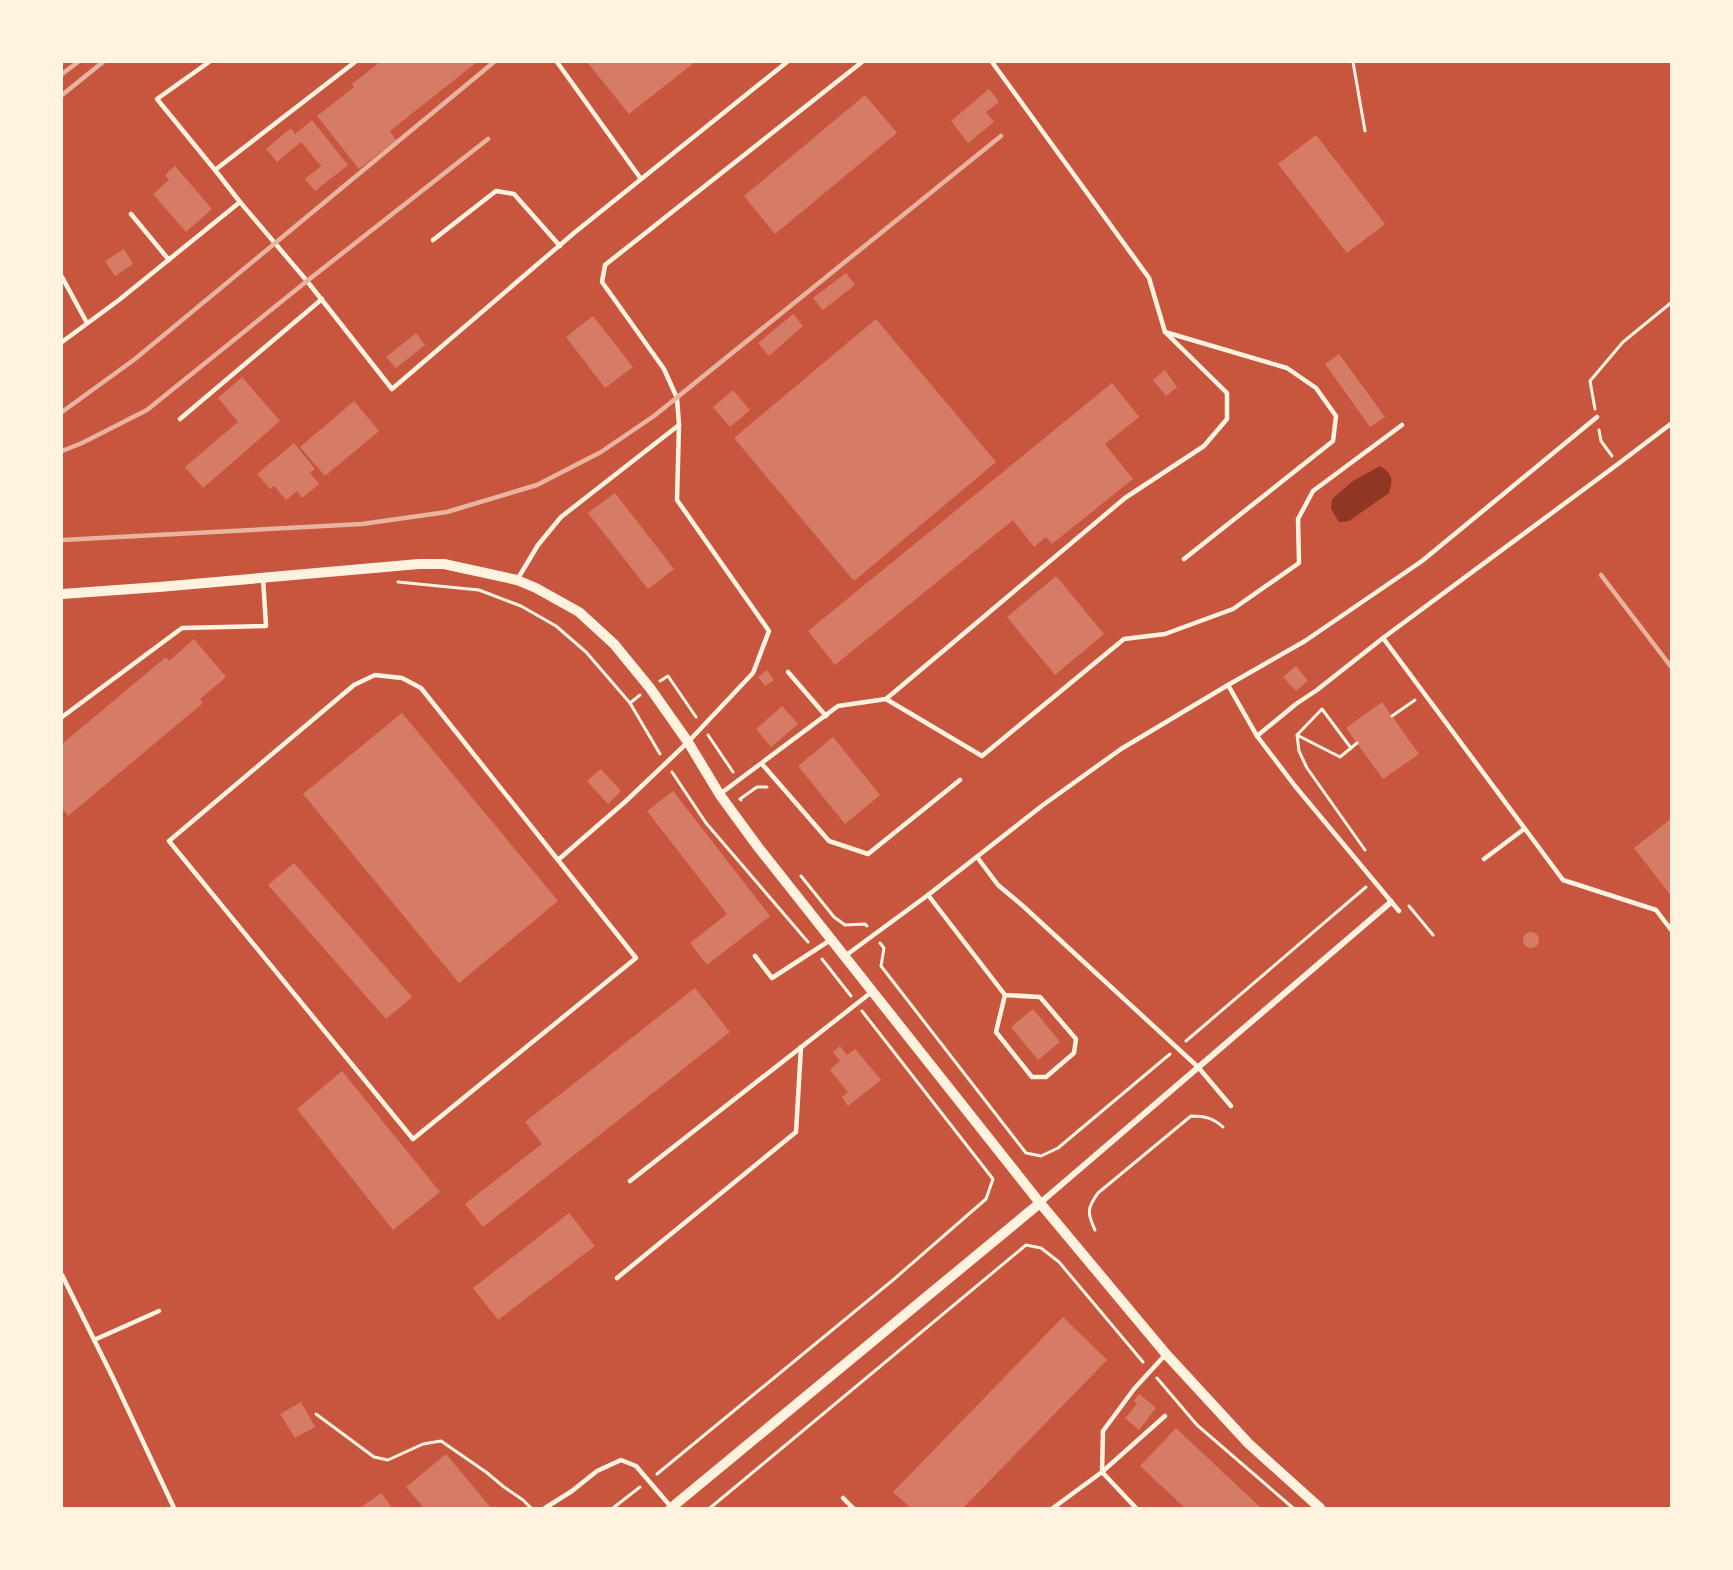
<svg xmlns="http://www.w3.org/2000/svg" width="1733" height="1570" font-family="'Fira Sans',sans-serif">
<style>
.water{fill:#8f3625}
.building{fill:#d67c66}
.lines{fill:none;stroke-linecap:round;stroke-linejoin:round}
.path{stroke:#fff3e0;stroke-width:3}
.service{stroke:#fff3e0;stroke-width:4.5}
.minor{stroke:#fff3e0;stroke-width:6}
.tertiary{stroke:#fff3e0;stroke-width:10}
.rail{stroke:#e9b49f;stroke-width:4.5}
</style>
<rect width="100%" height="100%" fill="#c8553d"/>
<path class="water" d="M 1380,466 C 1393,474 1393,479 1389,493 L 1349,521 L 1339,522 L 1331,509 L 1332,499 L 1353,481 Z"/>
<g class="building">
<polygon points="380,62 477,62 390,131 396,140 359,169 317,116 354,87 352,84"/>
<polygon points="587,62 695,62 629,114"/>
<polygon points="989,89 999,102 986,112 994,122 968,143 951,121"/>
<polygon points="865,95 897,133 775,234 744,196"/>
<polygon points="312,120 348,165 315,191 305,179 321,166 301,142 277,162 266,149 291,128 295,134"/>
<polygon points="1316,135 1385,224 1347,253 1278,164"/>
<polygon points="175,166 212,209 186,232 153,194 169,180 165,175"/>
<polygon points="124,249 133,264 115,276 105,261"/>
<polygon points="846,273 855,285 823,310 813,298"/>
<polygon points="793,314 803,326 769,356 758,343"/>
<polygon points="593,316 633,367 605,388 566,337"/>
<polygon points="876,319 996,462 854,581 734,438"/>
<polygon points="416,333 425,345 396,368 386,357"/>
<polygon points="1339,354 1385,417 1370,427 1325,364"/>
<polygon points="1165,370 1177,387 1166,396 1153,380"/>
<polygon points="242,377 280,421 203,488 185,467 238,422 218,398"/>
<polygon points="1112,383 1139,417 1105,444 1133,479 1052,544 1046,537 1034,547 1013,520 835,665 808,631"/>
<polygon points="733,390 750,410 730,427 713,407"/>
<polygon points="354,401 379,431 325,476 300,447"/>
<polygon points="294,443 315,469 310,473 319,484 302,498 297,491 286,500 274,486 270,489 257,474"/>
<polygon points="615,493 674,569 648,589 588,513"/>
<polygon points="1056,576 1104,634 1055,675 1007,617"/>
<polygon points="194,639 226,677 200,699 203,703 68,816 62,808 62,744 166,657 169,661"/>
<polygon points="1296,666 1308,681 1296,691 1283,677"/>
<polygon points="767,670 774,680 765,686 758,677"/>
<polygon points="1382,702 1419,754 1383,779 1346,728"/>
<polygon points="782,706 798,724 771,747 756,729"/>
<polygon points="402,713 558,901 459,983 303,794"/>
<polygon points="833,737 880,795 845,824 798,766"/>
<polygon points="601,769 621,791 608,804 587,781"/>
<polygon points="673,791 770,916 707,965 690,943 727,914 647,811"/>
<polygon points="1672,818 1672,897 1634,848"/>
<polygon points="294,863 412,997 386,1019 268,885"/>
<circle cx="1531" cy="940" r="8"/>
<polygon points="695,988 730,1032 483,1227 465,1204 542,1144 525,1122"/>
<polygon points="1033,1009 1060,1042 1038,1060 1011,1027"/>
<polygon points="840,1046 847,1055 855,1049 881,1080 848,1106 842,1097 848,1092 830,1070 840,1061 833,1052"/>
<polygon points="342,1071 440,1192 393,1230 297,1109"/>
<polygon points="569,1213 595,1246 498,1320 473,1288"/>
<polygon points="1063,1317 1107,1360 963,1508 911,1508 893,1492"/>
<polygon points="1139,1394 1156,1408 1139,1430 1125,1418 1137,1404 1134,1401"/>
<polygon points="301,1402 315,1427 295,1438 280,1414"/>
<polygon points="1176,1428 1261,1508 1185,1508 1140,1466"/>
<polygon points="446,1454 491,1508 424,1508 406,1487"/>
<polygon points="381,1493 391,1506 388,1508 360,1508"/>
</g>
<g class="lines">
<g class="path">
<polyline points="1353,62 1365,131"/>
<polyline points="1595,409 1590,381 1623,342 1672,302"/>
<polyline points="1599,430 1601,441 1612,456"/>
<polyline points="398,582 479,590 521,606 556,626 586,652 630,703 660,754"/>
<polyline points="660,681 668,676 696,717"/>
<polyline points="630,703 640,695"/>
<polyline points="1392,716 1415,700"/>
<polyline points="708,735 733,772"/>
<polyline points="1297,735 1340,757 1351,748 1322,709 1297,735 1299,751 1307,768 1365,850"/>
<polyline points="1351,748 1357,743"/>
<polyline points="672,772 706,823 808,942"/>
<polyline points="741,800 740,799 757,787 767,787"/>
<polyline points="801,876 834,917 845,925 865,924 867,926"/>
<polyline points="1409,906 1433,935"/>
<polyline points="880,943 884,948 881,966 1026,1153 1041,1156 1058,1148 1170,1054"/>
<polyline points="822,959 851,996"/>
<polyline points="1186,1041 1366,887"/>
<path d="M 1095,1230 C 1087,1213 1087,1208 1098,1193 L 1191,1116 C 1205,1116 1213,1118 1223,1127"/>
<polyline points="1157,1378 1197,1425 1293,1508"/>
<polyline points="316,1414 374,1457 388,1460 423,1444 441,1441 486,1472 504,1487 523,1500 531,1508"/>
<polyline points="657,1474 893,1280 986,1199 993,1179 862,1011"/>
<polyline points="613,1508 640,1487"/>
<polyline points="710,1508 1026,1245 1041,1248 1059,1262 1143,1362"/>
</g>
<g class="service">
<polyline points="209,62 157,99 215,170"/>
<polyline points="557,62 641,179"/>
<polyline points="992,62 1149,278 1165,332 1287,368 1316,388 1336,416 1333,441 1184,559"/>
<polyline points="240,202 215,170 355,62"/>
<polyline points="131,214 169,260"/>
<polyline points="433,240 496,191 514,194 560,246"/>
<polyline points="62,277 87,323"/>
<polyline points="62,342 119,300 240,202 307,281 392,389 574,233 787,62"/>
<polyline points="180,419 322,299"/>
<polyline points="517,580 538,545 561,517 679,425"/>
<polyline points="1383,638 1563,880 1656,910 1672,931"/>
<polyline points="788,672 826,716"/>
<polyline points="1228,685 1257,736 1295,786 1399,911"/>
<polyline points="886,699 982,756 1124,639 1165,634 1233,609 1299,563 1298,519 1313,491 1402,425"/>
<polyline points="62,717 182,628 266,626 263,578"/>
<polyline points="1257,736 1296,704 1317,690 1383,638 1618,464 1672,423"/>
<polyline points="762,764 829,841 868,854 960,780"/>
<polyline points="720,794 838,706 886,699 1125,498 1204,446 1227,419 1227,393 1165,332"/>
<polyline points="977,857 998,885 1023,906 1198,1067 1231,1106"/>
<polyline points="1484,859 1524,829"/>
<polyline points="558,860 636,958 413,1139 169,841 354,685 375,675 402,678 421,688 558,860 626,801 688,742 753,673 769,631 677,500 679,425 677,398 664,369 602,282 605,265 862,62"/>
<polyline points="928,895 1005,995 1040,997 1076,1039 1074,1053 1046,1077 1032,1077 996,1032 1005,995"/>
<polyline points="755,956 772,978 832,939"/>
<polyline points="845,956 928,895 1043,805 1121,749 1228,685 1305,641 1422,561 1597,417"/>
<polyline points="630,1181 873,991"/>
<polyline points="62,1275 115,1382 174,1508"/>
<polyline points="617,1278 796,1132 801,1047"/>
<polyline points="94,1340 159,1311"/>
<polyline points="1102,1472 1103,1431 1134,1389 1166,1354"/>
<polyline points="1102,1472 1165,1416"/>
<polyline points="843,1498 853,1508"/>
<polyline points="545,1508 572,1491 597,1471 621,1460 636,1466 672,1508"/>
<polyline points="1053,1508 1102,1472 1136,1508"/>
</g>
<polyline class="minor" points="1040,1203 1391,902"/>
<g class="tertiary">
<polyline points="62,594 159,587 419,564 444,564 517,580 536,588 579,612 614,644 650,688 688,742 720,795 758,847 1040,1203 1166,1354 1248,1443 1320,1508"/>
<polyline points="671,1508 1040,1203"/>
</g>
<g class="rail">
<polyline points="62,74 78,62"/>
<polyline points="62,95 103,62"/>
<polyline points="62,412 135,359 494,62"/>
<polyline points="62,451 82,443 147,410 307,281 488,139"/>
<polyline points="62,540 362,524 447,512 537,485 601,452 654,416 1001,136"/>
<polyline points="1601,575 1672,668"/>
</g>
</g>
<rect width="1733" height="1570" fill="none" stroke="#fff3e0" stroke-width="126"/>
</svg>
